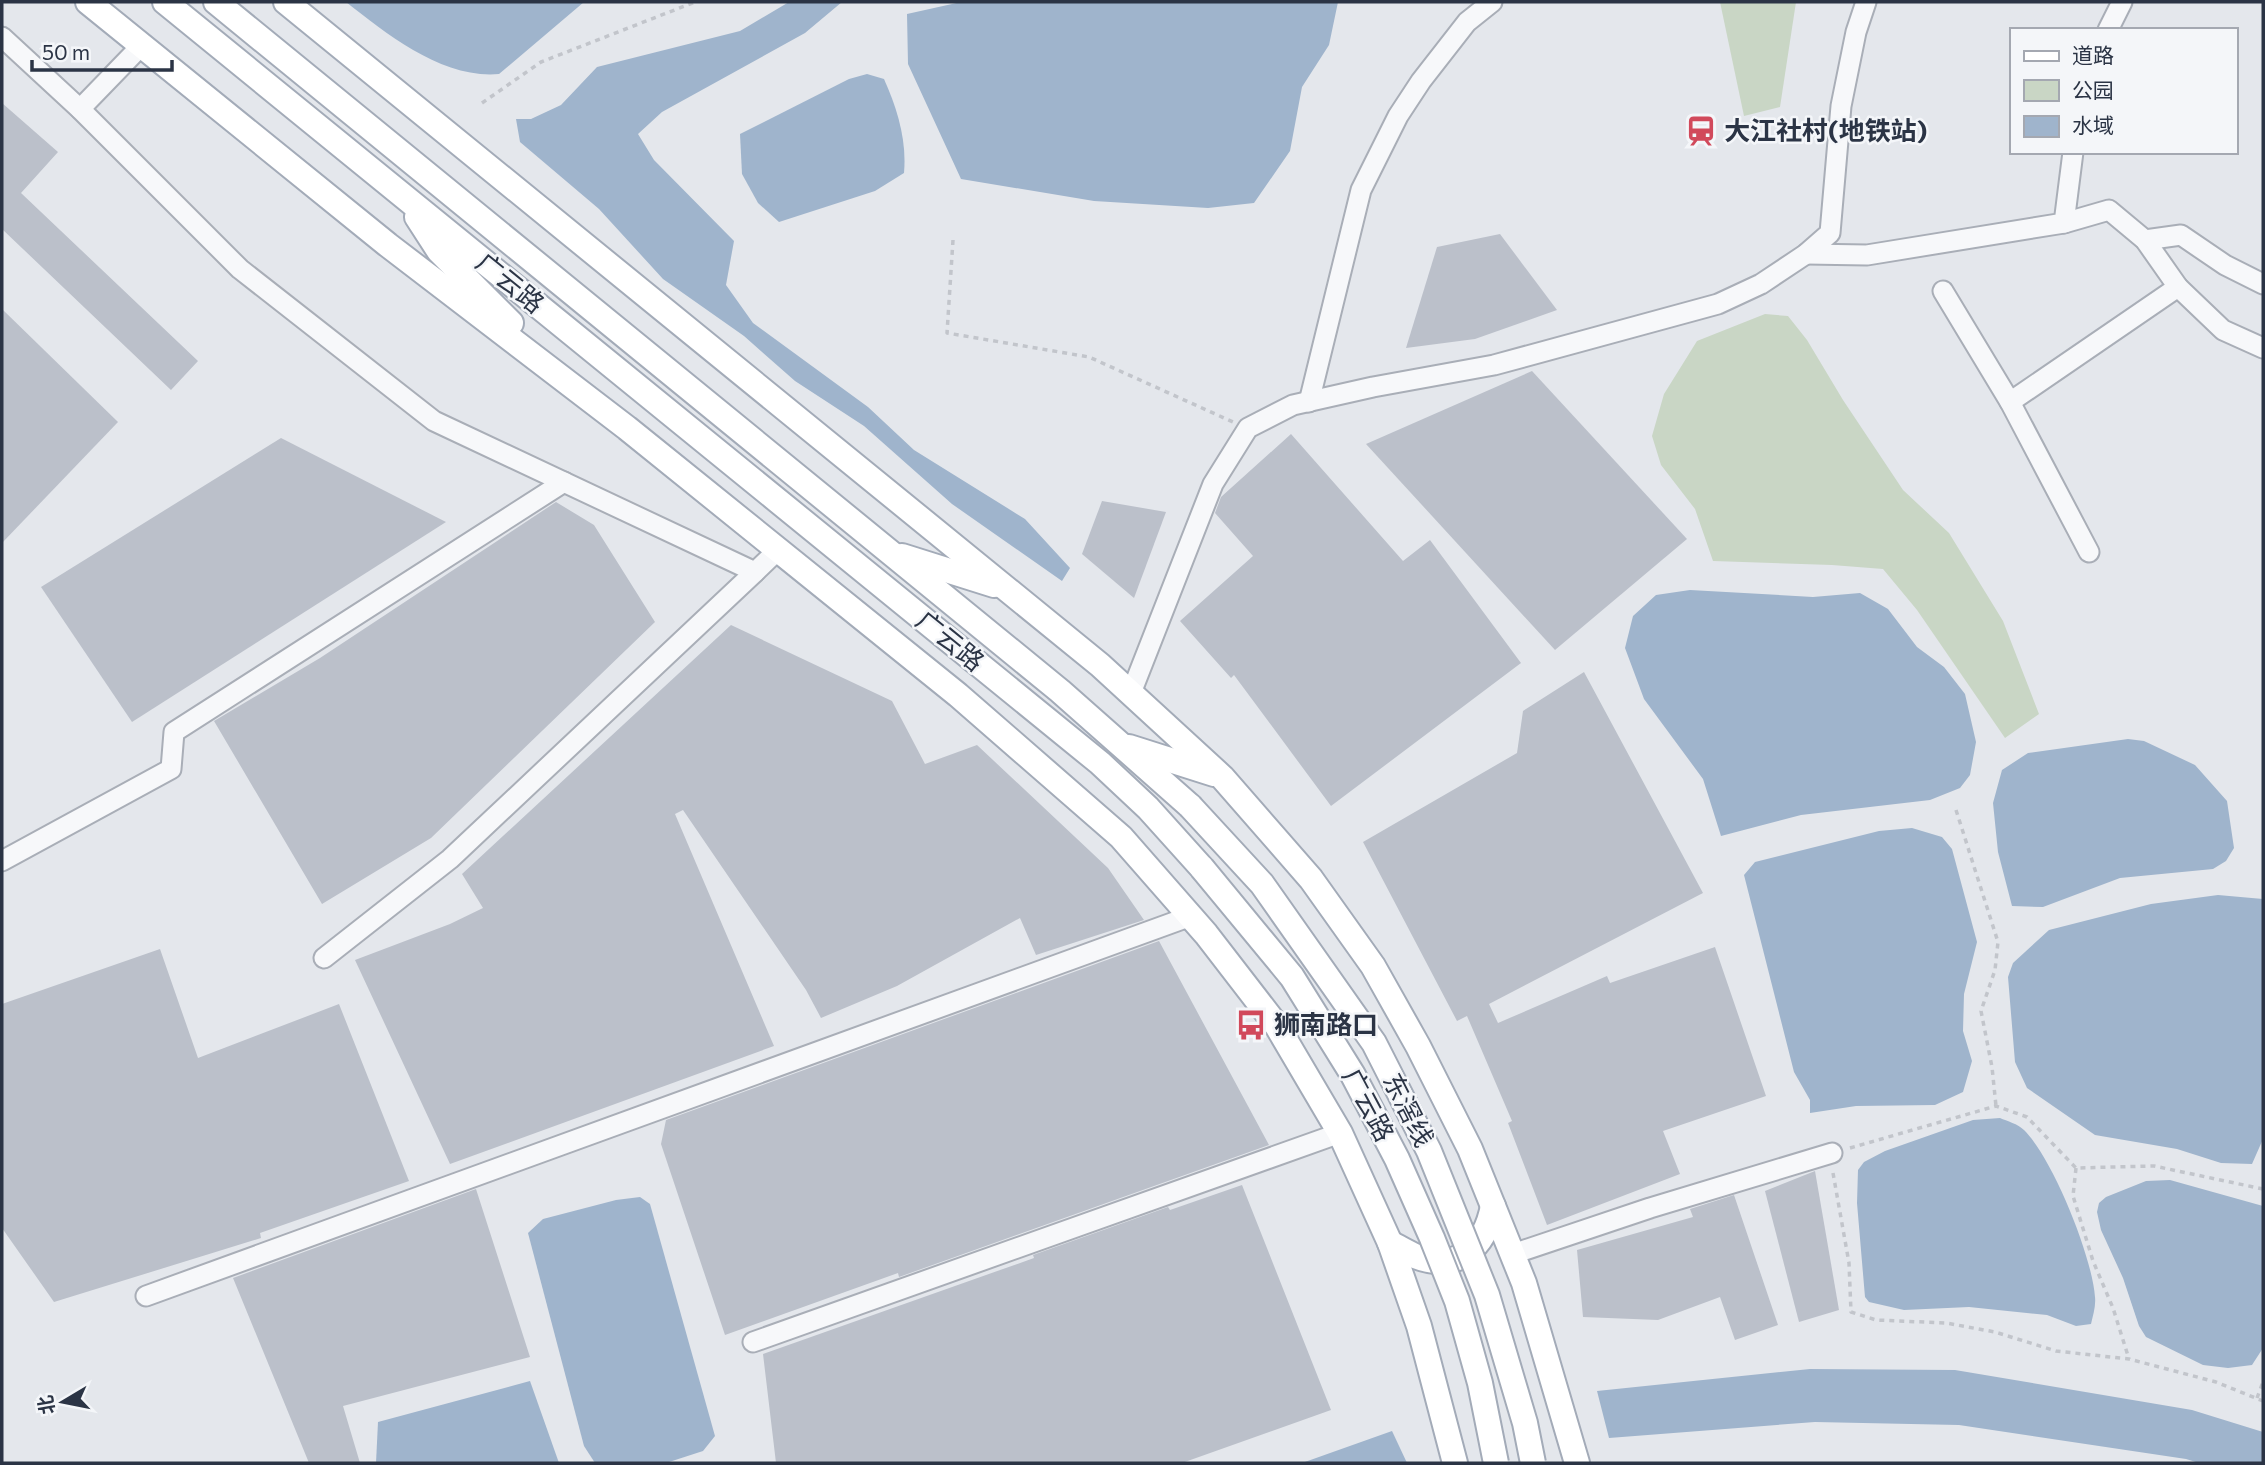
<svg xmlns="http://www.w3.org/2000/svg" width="2265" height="1465" font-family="Commissioner,'Noto Sans SC',sans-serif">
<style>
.green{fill:#c9d6c5}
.water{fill:#9fb4cc}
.building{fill:#bbc0ca}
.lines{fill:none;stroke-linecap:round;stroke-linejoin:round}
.minor-casing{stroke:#a9aeb7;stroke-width:23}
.major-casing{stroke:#a3abb8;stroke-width:28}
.path{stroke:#c2c5cb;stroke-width:3.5;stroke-dasharray:5 5;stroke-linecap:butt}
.minor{stroke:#f7f8fa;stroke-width:19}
.major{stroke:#fff;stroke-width:24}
.major-bridge-casing{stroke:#a3abb8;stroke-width:28;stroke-linecap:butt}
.major-bridge{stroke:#fff;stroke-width:24}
.labels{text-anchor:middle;stroke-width:5;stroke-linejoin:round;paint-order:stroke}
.poi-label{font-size:26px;font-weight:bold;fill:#2b3445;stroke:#f4f6f9;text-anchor:start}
.street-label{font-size:26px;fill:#2b3445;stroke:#f4f6f9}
</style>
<rect width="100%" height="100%" fill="#e4e7ec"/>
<g class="green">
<polygon points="1720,2 1796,2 1780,107 1744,116"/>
<polygon points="1765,314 1788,316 1807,340 1843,400 1903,490 1949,533 2003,621 2039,714 2005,738 1917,610 1883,569 1832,565 1713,561 1695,509 1661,465 1652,436 1664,394 1697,341"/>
</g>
<g class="water">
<path d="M 346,2 L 584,2 L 499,74 C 443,79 388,35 346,2 Z"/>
<polygon points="789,2 842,2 805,33 662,112 638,134 654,160 734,241 726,285 753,323 868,407 914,450 1025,519 1070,568 1062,581 952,504 864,426 795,381 744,336 663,279 599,209 520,142 516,119 531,119 561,105 597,67 740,31"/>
<polygon points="961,2 1338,2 1329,45 1302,87 1290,151 1254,203 1208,208 1094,201 961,179 908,64 907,14"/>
<path d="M 867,74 L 884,79 C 897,108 907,140 904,173 L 875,191 L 779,222 L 758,203 L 742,174 L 740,134 L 849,79 Z"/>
<polygon points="1690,590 1813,597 1860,593 1888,609 1917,647 1944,667 1965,694 1976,742 1970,775 1960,788 1930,800 1801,815 1721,836 1703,779 1644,699 1625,648 1633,616 1656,595"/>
<polygon points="2128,739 2144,741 2195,765 2227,801 2234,848 2226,861 2213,869 2120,878 2043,907 2012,906 1998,852 1993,803 2002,770 2028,753"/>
<polygon points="1912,828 1942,837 1952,849 1977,942 1964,994 1963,1031 1972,1061 1963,1092 1935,1105 1856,1106 1810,1113 1810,1100 1794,1072 1744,875 1755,862 1879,831"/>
<polygon points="2218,895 2263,899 2263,1139 2252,1164 2221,1163 2177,1149 2095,1135 2027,1088 2015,1062 2008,977 2013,963 2049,930 2151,904"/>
<path d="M 2000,1118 C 2007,1121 2018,1124 2024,1130 C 2053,1159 2092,1256 2095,1297 C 2096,1306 2093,1315 2091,1324 L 2076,1326 L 2047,1315 L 1969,1307 L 1904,1310 L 1869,1302 L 1865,1297 L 1857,1203 L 1858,1170 L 1864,1162 L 1885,1151 L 1973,1120 Z"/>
<polygon points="2170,1180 2263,1206 2263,1348 2252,1365 2228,1368 2203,1365 2146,1337 2139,1326 2123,1278 2101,1230 2097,1212 2099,1203 2106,1197 2146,1181"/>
<polygon points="640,1197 650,1204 715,1436 703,1451 666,1463 595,1463 584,1446 528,1233 543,1219 616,1200"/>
<polygon points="1810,1369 1955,1370 2192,1410 2263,1432 2263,1463 2199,1463 2186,1459 1959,1425 1815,1422 1609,1438 1597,1391"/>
<polygon points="530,1381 559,1463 376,1463 378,1422"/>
<polygon points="1392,1431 1407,1463 1302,1463"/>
</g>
<g class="building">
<polygon points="2,103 58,152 21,193 198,361 171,390 2,229"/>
<polygon points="1500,234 1557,310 1475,339 1406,348 1437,247"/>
<polygon points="2,309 118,422 2,543"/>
<polygon points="1532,371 1687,539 1555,650 1366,444"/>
<polygon points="1291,434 1403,561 1430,540 1521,663 1331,806 1234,675 1231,678 1180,621 1253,556 1215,513 1221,497"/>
<polygon points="281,438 446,522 132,722 41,587"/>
<polygon points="1102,501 1166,512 1134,598 1082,554"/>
<polygon points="556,502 594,525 655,622 431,838 322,904 214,721 320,658"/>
<polygon points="731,625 892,701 925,764 977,745 1108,868 1144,920 1036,955 1020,918 897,986 821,1018 806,990 683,810 675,814 774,1046 450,1164 355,960 450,924 483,908 462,874"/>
<polygon points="1584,672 1703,893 1489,1004 1498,1023 1607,976 1610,983 1715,947 1766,1096 1663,1131 1680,1174 1547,1225 1508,1123 1512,1121 1467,1016 1457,1021 1363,842 1517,753 1523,711"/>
<polygon points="1159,941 1269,1145 899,1277 898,1273 725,1335 661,1144 666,1120"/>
<polygon points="160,949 198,1058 339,1004 409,1181 260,1233 261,1238 54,1302 2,1228 2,1004"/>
<polygon points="1815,1171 1839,1310 1799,1322 1765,1191"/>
<polygon points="1242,1185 1331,1410 1182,1463 776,1463 763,1354 1034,1258 1033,1255 1168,1207 1170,1210"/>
<polygon points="476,1189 530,1357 343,1406 360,1463 309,1463 233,1278"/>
<polygon points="1734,1195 1778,1325 1735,1340 1720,1297 1658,1320 1583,1317 1577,1250 1693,1217 1690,1209"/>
</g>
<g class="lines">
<g class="minor-casing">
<g id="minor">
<polyline points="2108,30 2122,2"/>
<polyline points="2,37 80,109 240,269 434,421 755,572 778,550"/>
<polyline points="80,109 141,46"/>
<polyline points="2064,223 2109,210 2145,240 2178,287 2223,330 2263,348"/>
<polyline points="2145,240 2181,235 2225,265 2263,284"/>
<polyline points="1806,254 1867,255 2064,223 2073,152"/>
<polyline points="1943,291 2010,402 2089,552"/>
<polyline points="1309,402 1361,190 1398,116 1421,81 1467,22 1492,2"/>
<polyline points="2010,402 2178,287"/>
<polyline points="1131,693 1213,484 1248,428 1293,405 1373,387 1494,365 1718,304 1761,284 1806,254 1830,233 1841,106 1856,32 1866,2"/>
<polyline points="2,861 171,769 174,732 564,482"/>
<polyline points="324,958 450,859 755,572"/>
<polyline points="1513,1254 1650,1208 1832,1153"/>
<polyline points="146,1296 1191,916"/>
<polyline points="753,1342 1340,1133"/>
</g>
</g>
<g class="major-casing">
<g id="major">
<polyline points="88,2 388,245 627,428 958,695 1121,837 1206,934 1277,1026 1340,1133 1390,1243 1419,1326 1455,1463"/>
<polyline points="165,2 1100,763 1148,808 1202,868"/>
<polyline points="216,2 1060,691 1190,806"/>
<polyline points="286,2 1100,665 1222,777 1311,879 1373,966 1418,1046 1470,1149 1524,1283 1577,1463"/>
<polyline points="417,217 439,251 511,323"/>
<polyline points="902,556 994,585"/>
<polyline points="1129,747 1214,774"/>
<path d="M 1390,1243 C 1398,1247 1407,1252 1415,1256 C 1458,1273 1485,1247 1493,1206"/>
</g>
</g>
<g class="path">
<polyline points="482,103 541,62 695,2"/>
<polyline points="953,240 947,333 1089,357 1233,422"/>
<polyline points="1956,810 1998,942 1995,970 1981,1011 1992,1067 1996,1106"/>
<polyline points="1850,1148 1996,1106 2027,1117 2076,1168 2154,1166 2263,1189"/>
<polyline points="2076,1168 2073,1196 2093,1261 2113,1308 2129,1359"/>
<polyline points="1833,1173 1849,1263 1851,1312 1876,1320 1946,1323 1995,1332 2056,1351 2129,1359 2216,1382 2263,1401"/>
<polyline points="2257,1398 2263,1382"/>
</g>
<use href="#minor" class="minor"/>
<use href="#major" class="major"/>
<g class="major-bridge-casing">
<g id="major-bridge">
<polyline points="1190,806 1262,884 1374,1043 1429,1151 1487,1295 1525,1423 1533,1463"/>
<polyline points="1202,868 1292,977 1353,1075 1397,1159 1432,1238 1457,1301 1480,1383 1496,1463"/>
</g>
</g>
<use href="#major-bridge" class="major-bridge"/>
</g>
<defs>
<g id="station-bare" transform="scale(2.415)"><path d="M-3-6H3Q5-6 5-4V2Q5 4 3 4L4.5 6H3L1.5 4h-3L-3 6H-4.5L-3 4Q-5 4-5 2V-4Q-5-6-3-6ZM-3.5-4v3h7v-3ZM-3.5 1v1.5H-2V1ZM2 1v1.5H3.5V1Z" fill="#d1495b" stroke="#f4f6f9" stroke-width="2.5" paint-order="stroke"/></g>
<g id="bus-bare" transform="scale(2.415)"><path d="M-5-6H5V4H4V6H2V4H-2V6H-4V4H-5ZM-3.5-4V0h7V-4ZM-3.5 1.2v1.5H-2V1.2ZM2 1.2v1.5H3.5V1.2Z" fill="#d1495b" stroke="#f4f6f9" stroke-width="2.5" paint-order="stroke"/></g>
</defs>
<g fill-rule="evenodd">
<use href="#station-bare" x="1701" y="131"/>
<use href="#bus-bare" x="1251" y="1025"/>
</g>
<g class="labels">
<g class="poi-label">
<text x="1724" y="140">大江社村(地铁站)</text>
<text x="1274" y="1034">狮南路口</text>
</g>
<g class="street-label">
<text transform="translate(510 283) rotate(39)" y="9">广云路</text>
<text transform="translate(950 641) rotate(39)" y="9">广云路</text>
<text transform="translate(1368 1105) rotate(62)" y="9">广云路</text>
<text transform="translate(1408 1110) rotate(63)" y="9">东滘线</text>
</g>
</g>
<rect width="2265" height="1465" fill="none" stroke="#2b3445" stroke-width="7"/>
<rect x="2010" y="28" width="228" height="126" fill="#f4f6f9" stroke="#a4a8b1" stroke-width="2"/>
<rect x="2024" y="51" width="35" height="10" fill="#ffffff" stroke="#a4a8b1" stroke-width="2"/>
<text x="2072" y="63" font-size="21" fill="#2b3445">道路</text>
<rect x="2024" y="80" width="35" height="21" fill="#c9d6c5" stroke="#a4a8b1" stroke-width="2"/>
<text x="2072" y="98" font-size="21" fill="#2b3445">公园</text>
<rect x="2024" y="116" width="35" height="21" fill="#9fb4cc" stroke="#a4a8b1" stroke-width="2"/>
<text x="2072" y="133" font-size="21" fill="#2b3445">水域</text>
<g transform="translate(63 1402) rotate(260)" stroke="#f4f6f9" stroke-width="5" paint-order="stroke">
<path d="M0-5L12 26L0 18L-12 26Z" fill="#2b3445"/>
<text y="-10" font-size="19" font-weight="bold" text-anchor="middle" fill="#2b3445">北</text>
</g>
<path d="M32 60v10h140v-10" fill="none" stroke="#2b3445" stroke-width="3.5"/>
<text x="42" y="60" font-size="21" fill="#2b3445" stroke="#f4f6f9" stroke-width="5" paint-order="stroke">50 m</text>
</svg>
